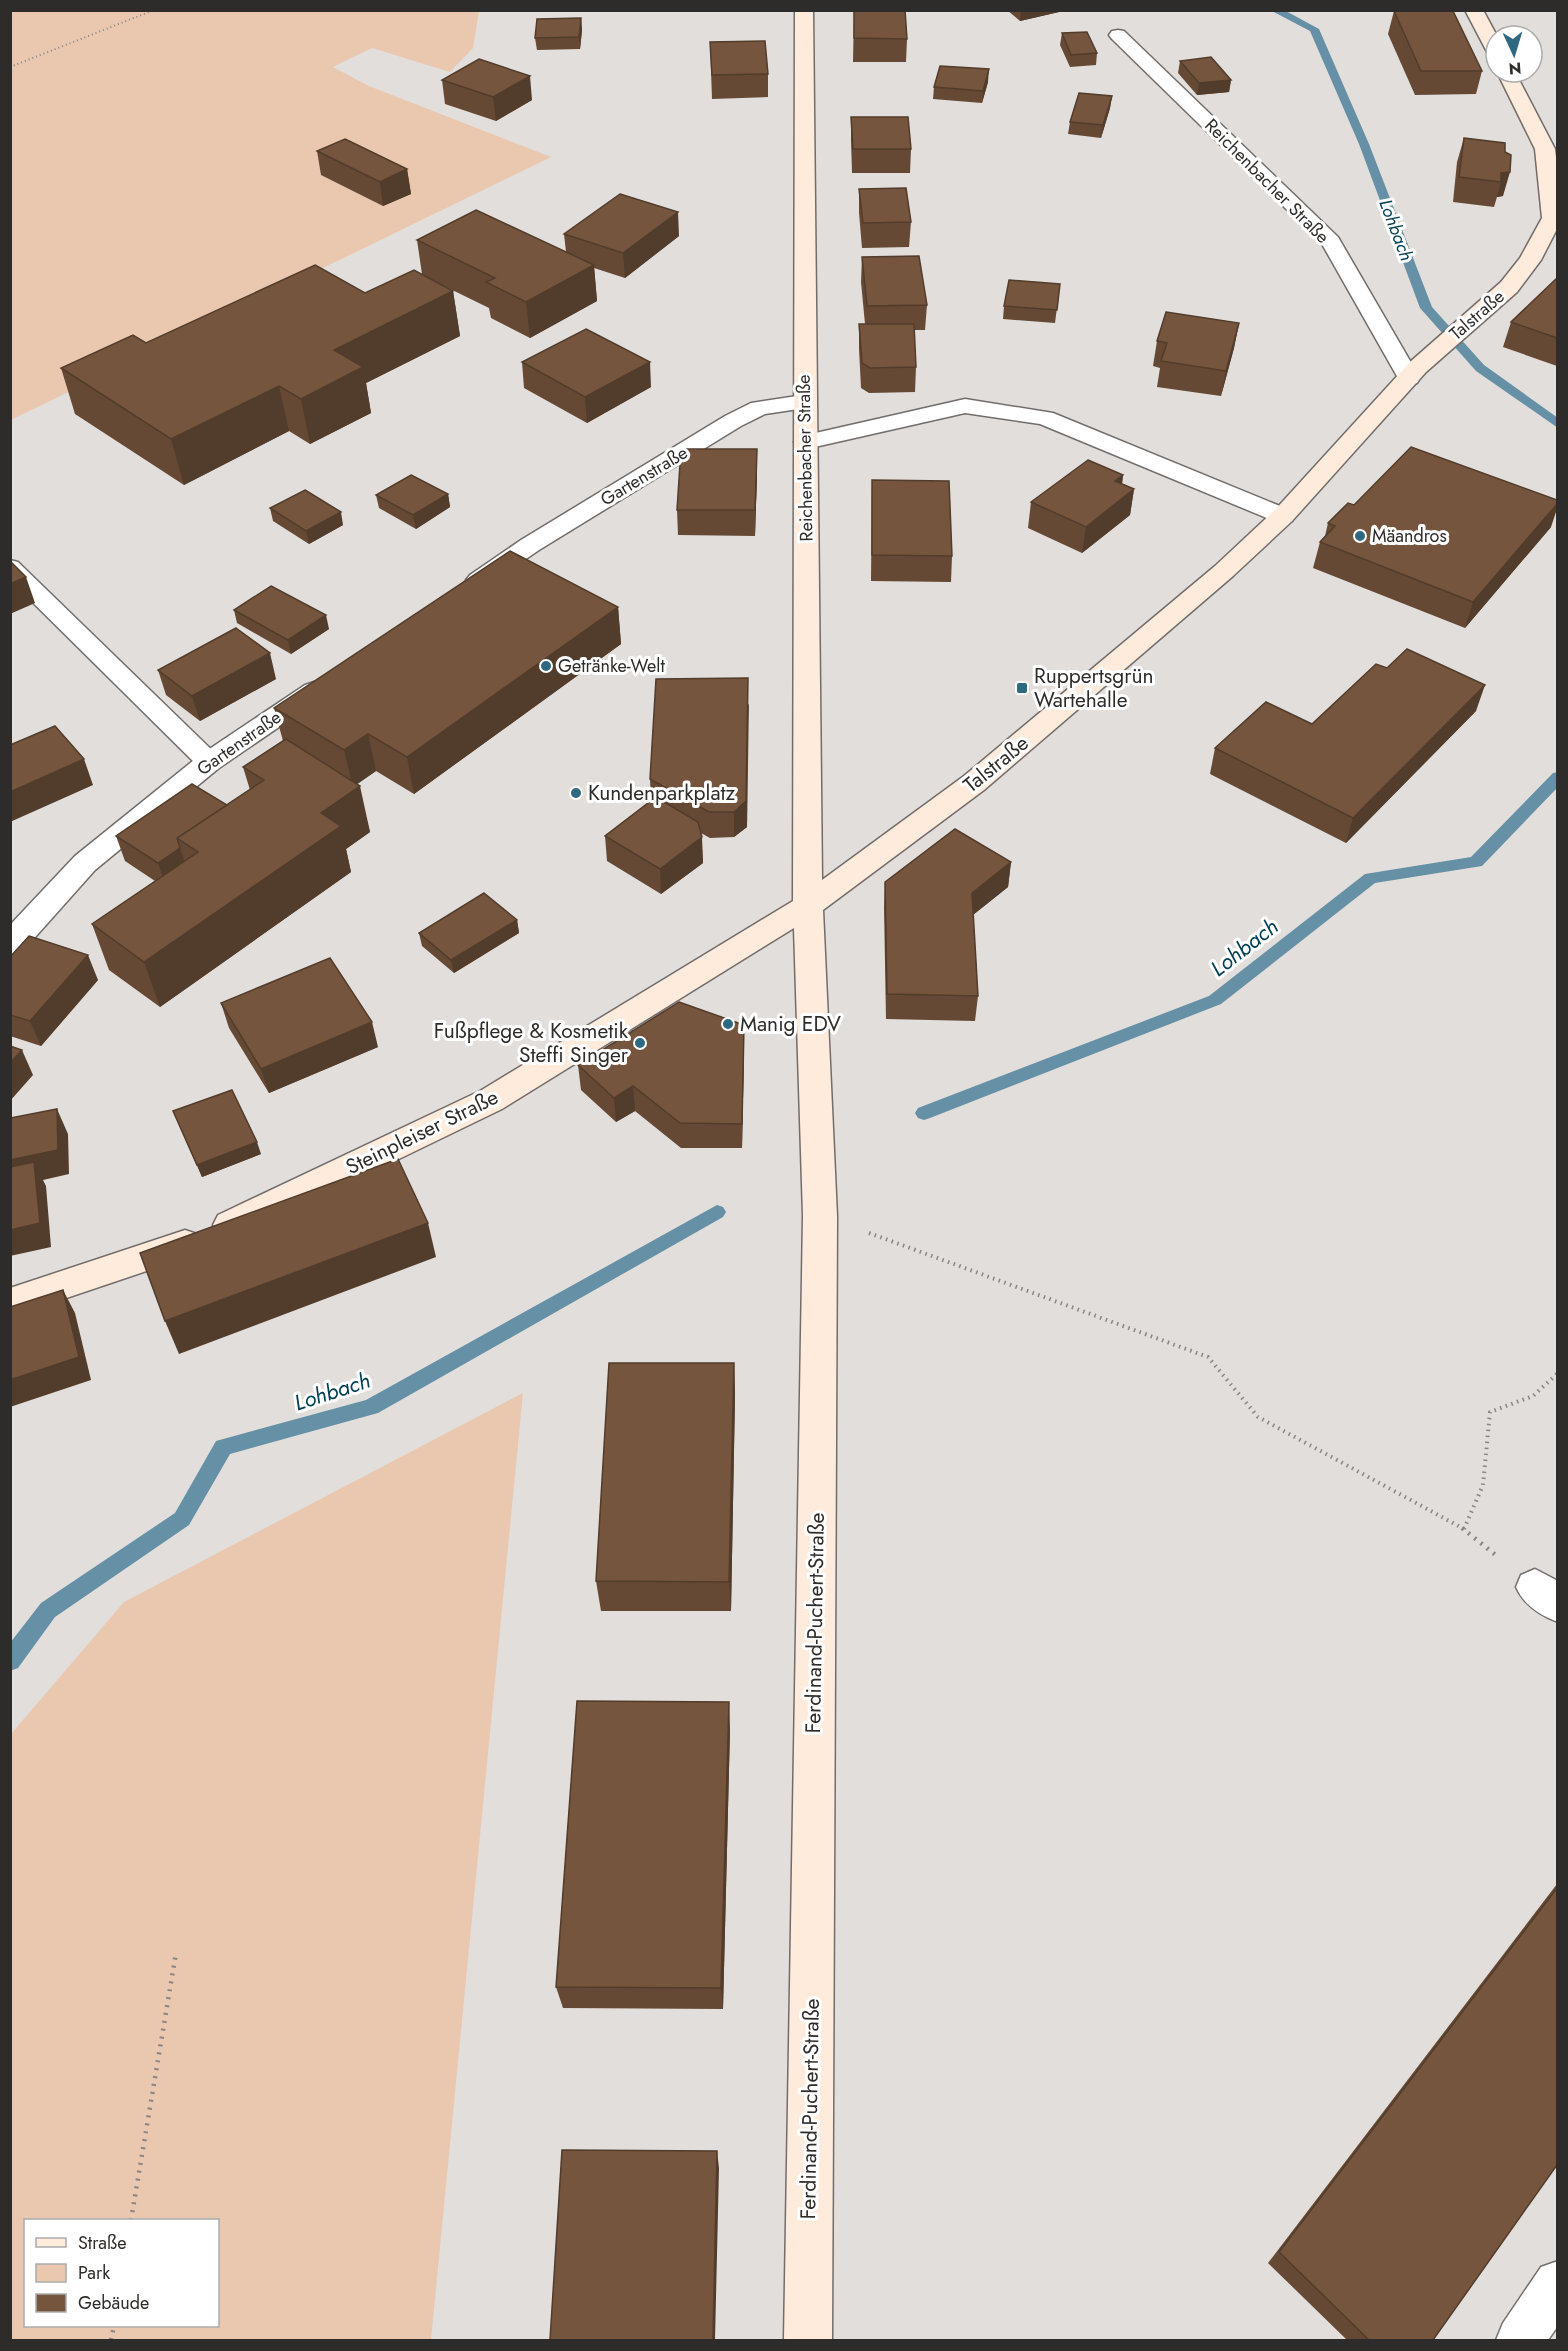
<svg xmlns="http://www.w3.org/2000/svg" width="1568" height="2351" font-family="Jost,sans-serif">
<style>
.green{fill:#eac8b0;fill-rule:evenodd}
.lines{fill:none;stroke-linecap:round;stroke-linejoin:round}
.stream{fill:#6590a5;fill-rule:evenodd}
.lane-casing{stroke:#716d6b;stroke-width:3}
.street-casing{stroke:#716d6b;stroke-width:3}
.secondary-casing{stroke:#716d6b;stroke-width:3}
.path-far2{stroke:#898684;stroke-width:2;stroke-dasharray:1 3;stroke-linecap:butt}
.path-far1{stroke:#898684;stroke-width:4;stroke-dasharray:1.5 4.5;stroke-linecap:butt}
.path{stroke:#898684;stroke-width:4.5;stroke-dasharray:2 6;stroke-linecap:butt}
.lane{fill:#fff;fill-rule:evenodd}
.street{fill:#fff;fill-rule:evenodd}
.secondary{fill:#ffebdc;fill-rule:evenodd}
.wall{fill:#654934}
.shaded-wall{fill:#523c2b}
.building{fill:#75553d;stroke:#523c2b;stroke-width:1.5}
.poi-dot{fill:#2f6881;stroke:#fff;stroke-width:2}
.labels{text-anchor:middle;stroke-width:6;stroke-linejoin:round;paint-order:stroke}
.far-street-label{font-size:18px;fill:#2e2c2b;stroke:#fff}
.far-water-label{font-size:18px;font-style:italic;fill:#004056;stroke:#fff}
.far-poi-label{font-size:18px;fill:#2e2c2b;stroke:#fff;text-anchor:start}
.poi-label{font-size:21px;fill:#2e2c2b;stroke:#fff;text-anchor:start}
.street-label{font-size:21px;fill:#2e2c2b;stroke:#fff}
.water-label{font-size:22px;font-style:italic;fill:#004056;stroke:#fff}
</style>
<rect width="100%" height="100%" fill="#e2dedb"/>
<g class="green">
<polygon points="11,11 479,11 473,48 450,72 372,48 333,67 369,86 551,157 11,420"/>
<path d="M 523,1393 L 431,2340 L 11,2340 L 11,1734 L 124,1602 ZM 218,2220 L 218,2326 L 26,2326 L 26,2220 Z"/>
</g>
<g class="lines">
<g class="stream">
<polygon points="1270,10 1284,10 1319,29 1369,144 1432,307 1484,365 1558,418 1558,428 1476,371 1420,308 1359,144 1310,31"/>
<polygon points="1558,772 1558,787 1482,866 1375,883 1221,1004 930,1118 924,1120 918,1118 915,1113 918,1108 1209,996 1365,874 1471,857 1553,773"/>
<polygon points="717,1205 723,1207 726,1212 723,1217 378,1413 230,1454 189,1525 55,1617 18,1668 10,1671 10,1643 41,1603 175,1513 216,1441 366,1400"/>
</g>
<g class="lane-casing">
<polygon id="lane" points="10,560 18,562 218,756 222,762 218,768 209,770 200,768 10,580"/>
</g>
<g class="street-casing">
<g id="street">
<polygon points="1118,30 1124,31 1338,237 1420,378 1417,383 1409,385 1401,383 1398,378 1322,244 1112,39 1109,35 1112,31"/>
<polygon points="804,395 812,397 815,402 812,407 765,414 741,426 539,550 488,585 479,588 470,585 466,580 470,575 521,540 725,416 751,403"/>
<polygon points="965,399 1053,413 1292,511 1295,516 1292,521 1283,523 1274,521 1040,424 965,413 806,449 798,447 794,442 798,437"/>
<polygon points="314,682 323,685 327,691 323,697 219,768 95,870 21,953 10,956 10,925 75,856 199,756 305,685"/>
<path d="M 1535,1569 L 1558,1581 L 1558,1622 C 1539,1615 1524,1605 1516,1587 L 1521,1575 Z"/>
<polygon points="1558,2261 1558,2326 1548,2340 1496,2340 1503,2323 1541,2267"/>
</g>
</g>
<g class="secondary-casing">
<g id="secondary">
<polygon points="795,10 813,10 822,880 964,776 1215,566 1274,511 1410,362 1501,282 1520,258 1542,218 1535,149 1497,72 1515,72 1555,149 1558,174 1558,227 1541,260 1517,292 1426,372 1292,521 1233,576 984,790 823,910 837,1216 832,2340 784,2340 803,1216 794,928 502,1109 242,1235 230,1239 218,1235 213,1225 218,1215 480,1091 793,901"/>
<polygon points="1465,10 1483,10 1497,36 1496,58 1489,56 1487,52"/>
<polygon points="185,1230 197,1234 202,1244 197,1254 10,1317 10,1288"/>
</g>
</g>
<polyline class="path-far2" points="10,67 154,10"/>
<g class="path-far1">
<polyline points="869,1233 1208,1357 1258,1417 1464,1529"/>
<polyline points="1464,1529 1483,1485 1490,1412 1533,1396 1558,1373"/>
</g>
<g class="path">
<polyline points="1462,1528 1498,1557"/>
<polyline points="131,2220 176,1953"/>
<polyline points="111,2340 114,2326"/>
</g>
<use href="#lane" class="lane"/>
<use href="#street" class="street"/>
<use href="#secondary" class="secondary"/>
</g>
<g class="wall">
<polygon points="854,10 907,39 906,62 853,62"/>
<polygon points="1007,10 1060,10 1059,12 1020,21"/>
<polygon points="1394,11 1482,71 1476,94 1415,95 1388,34"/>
<polygon points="581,18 582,30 580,49 537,50 535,38"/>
<polygon points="1062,33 1097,53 1096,65 1070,67 1060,45"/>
<polygon points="710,42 768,74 768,97 712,99"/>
<polygon points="1180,61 1231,80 1229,92 1197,95 1178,73"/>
<polygon points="442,80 532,100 496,121 445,104"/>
<polygon points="988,82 982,103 933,99 934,87"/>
<polygon points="1112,96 1110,108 1101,138 1068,134 1070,122"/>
<polygon points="851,117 911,149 910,173 852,173 851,141"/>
<polygon points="1464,138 1505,143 1503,196 1497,197 1494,207 1453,202 1457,162"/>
<polygon points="317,151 407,169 411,194 383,206 321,175"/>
<polygon points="859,189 911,222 909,247 862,248 859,213"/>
<polygon points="564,234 679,236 625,278 594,268 597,301 530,338 491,318 489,308 438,283 453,291 460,336 366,383 371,413 310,444 289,431 184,485 75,414 61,368 146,343 365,293 422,274 417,240 566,252"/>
<polygon points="862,257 927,305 925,330 914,330 916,367 915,392 869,393 861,388 859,349 859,324 865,324 861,282"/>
<polygon points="1557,278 1557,366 1503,347 1511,322"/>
<polygon points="1060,284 1055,323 1003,319 1004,306"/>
<polygon points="1239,323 1234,348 1221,396 1157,387 1160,368 1153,366 1157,341"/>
<polygon points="522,362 651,387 587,423 524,388"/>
<polygon points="757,474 755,536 678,535 677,510"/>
<polygon points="1123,475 1122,484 1134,489 1130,515 1082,553 1028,528 1031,502"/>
<polygon points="872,480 952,556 951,582 871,581"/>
<polygon points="448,494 450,507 416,529 379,508 376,495"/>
<polygon points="1354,505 1551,527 1465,628 1313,568 1320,542 1325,536 1328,523"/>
<polygon points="270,508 343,525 309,544 273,521"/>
<polygon points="618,607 621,644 414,794 376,771 357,784 370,832 346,849 351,872 160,1007 109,970 92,924 155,881 125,861 116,836 227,805 250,790 243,767 283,741 274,708"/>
<polygon points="234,610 329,629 291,654 237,623"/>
<polygon points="158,670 276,679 200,721 166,695"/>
<polygon points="749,704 747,827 734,837 710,838 701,833 703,863 661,894 607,861 605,836 651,801 650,779"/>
<polygon points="1476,711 1346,843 1210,774 1215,748 1312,724"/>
<polygon points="1011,862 1008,887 973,915 978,996 975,1021 886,1019 884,907 885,882"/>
<polygon points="517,920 519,933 454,973 422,946 419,933"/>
<polygon points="10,957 98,980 41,1046 10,1036"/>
<polygon points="221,1003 378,1047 269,1093 229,1028"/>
<polygon points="744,1025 744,1050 742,1148 681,1148 635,1111 616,1122 581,1090 578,1065"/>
<polygon points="173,1111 261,1154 202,1177"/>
<polygon points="734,1363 735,1396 731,1611 601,1611 596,1581"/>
<polygon points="730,1729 723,2009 563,2008 556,1987"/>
<polygon points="1557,1884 1557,2165 1433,2340 1347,2340 1268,2263"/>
</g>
<g class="shaded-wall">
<polygon points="1021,10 1060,10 1059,12 1020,21"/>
<polygon points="581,18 582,30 580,49 579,37"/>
<polygon points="989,69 988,82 982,103 983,91"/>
<polygon points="530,76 532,100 496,121 493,97"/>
<polygon points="1231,80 1229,92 1197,95 1199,83"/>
<polygon points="1112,96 1110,108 1101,138 1103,125"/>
<polygon points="407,169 411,194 383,206 380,182"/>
<polygon points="1510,172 1503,196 1497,197 1501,182 1501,173"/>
<polygon points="678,212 679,236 625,278 623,253"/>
<polygon points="594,265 597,301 530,338 526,302"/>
<polygon points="453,291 460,336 366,383 371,413 310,444 301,399 334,350"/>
<polygon points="1239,323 1234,348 1221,396 1226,371"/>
<polygon points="650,362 651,387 587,423 585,397"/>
<polygon points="279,386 289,431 184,485 171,439"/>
<polygon points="757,449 757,474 755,536 755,510"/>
<polygon points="1123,475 1120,501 1115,481"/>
<polygon points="1134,489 1130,515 1082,553 1086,527"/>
<polygon points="448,494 450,507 416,529 413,515"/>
<polygon points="1557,504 1557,509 1551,527 1465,628 1473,602"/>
<polygon points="341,512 343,525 309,544 306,531"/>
<polygon points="26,577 35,603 10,614 10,584"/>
<polygon points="618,607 621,644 414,794 407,757"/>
<polygon points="326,615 329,629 291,654 288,640"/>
<polygon points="270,653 276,679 200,721 192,696"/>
<polygon points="748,678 747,827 734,837 734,812"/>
<polygon points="1485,685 1476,711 1346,843 1353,818"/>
<polygon points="368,734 376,771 353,787 344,750"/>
<polygon points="84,759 93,785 10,822 10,792"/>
<polygon points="360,786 370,832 346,849 351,872 160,1007 144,962 321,813"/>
<polygon points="702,837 703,863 661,894 660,869"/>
<polygon points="180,848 188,873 167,889 158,863"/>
<polygon points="1011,862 1008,887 969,918 972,893"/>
<polygon points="517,920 519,933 454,973 451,960"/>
<polygon points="88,955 98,980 41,1046 30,1021"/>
<polygon points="372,1022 378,1047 269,1093 261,1069"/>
<polygon points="744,1025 744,1050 742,1148 742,1124"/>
<polygon points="22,1050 33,1075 10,1101 10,1063"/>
<polygon points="633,1086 635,1111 616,1122 614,1098"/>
<polygon points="57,1109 68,1134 69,1174 43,1180 46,1186 51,1247 10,1256 10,1160"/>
<polygon points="257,1142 261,1154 202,1177 197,1165"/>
<polygon points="428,1223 436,1257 179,1354 165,1321"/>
<polygon points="63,1290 75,1313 91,1380 10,1407 10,1380"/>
<polygon points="734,1363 735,1396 731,1611 729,1582"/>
<polygon points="729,1702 730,1729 723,2009 721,1988"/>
<polygon points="717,2151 719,2168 715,2340 713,2340"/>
</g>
<g class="building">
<polygon points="854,10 905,10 907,39 854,38"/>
<polygon points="1394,11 1453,11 1482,71 1421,71"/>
<polygon points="581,18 579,37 535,38 537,19"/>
<polygon points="1087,32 1097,53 1071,55 1062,33"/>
<polygon points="765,41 768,74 712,75 710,42"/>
<polygon points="1211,57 1231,80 1199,83 1180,61"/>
<polygon points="479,59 530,76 493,97 442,80"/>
<polygon points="940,66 989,69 983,91 934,87"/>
<polygon points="1079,93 1112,96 1103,125 1070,122"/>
<polygon points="851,117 908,117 911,149 853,149"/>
<polygon points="1464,138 1505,143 1505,152 1511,155 1510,172 1501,173 1501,182 1459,177"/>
<polygon points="345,139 407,169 380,182 317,151"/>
<polygon points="906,188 911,222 863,223 859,189"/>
<polygon points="620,194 678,212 623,253 564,234"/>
<polygon points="476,210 594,265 526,302 486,282 495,278 417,240"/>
<polygon points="919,256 927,305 867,306 862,257"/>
<polygon points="315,265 365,293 414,270 453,291 334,350 363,367 301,399 279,386 171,439 61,368 133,335 146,343"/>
<polygon points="1557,278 1557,338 1511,322"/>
<polygon points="1009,280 1060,284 1057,310 1004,306"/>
<polygon points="1166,312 1239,323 1226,371 1161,361 1167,343 1157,341"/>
<polygon points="859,324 914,324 916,367 870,368 862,363"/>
<polygon points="586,329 650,362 585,397 522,362"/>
<polygon points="1411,447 1557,500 1557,504 1473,602 1320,542 1335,526 1328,523 1348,503 1354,505"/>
<polygon points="681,449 757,449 755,510 677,510"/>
<polygon points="1088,460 1123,475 1115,481 1134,489 1086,527 1031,502"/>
<polygon points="411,475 448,494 413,515 376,495"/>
<polygon points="872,480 949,481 952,556 872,555"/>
<polygon points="305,490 341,512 306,531 270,508"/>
<polygon points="510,551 618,607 407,757 368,734 344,750 274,708"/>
<polygon points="10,561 26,577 10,584"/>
<polygon points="271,586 326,615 288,640 234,610"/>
<polygon points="236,628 270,653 192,696 158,670"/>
<polygon points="1407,649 1485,685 1353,818 1215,748 1266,702 1312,724 1376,664 1387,668"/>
<polygon points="748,678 746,801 734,812 709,812 650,779 656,679"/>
<polygon points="55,726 84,759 10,792 10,745"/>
<polygon points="286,739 360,786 321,813 341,826 144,962 92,924 198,852 177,838 264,780 243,767"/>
<polygon points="192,784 227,805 177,838 180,848 158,863 116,836"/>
<polygon points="656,797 698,822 702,837 660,869 605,836"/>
<polygon points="955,829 1011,862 972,893 978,996 887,994 885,882"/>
<polygon points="484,893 517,920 451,960 419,933"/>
<polygon points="29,936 88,955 30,1021 10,1015 10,957"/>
<polygon points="330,958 372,1022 261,1069 221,1003"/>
<polygon points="679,1002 744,1025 742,1124 680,1123 633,1086 614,1098 578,1065"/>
<polygon points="10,1046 22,1050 10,1063"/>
<polygon points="232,1090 257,1142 197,1165 173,1111"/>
<polygon points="57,1109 58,1150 10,1160 10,1118"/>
<polygon points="398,1159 428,1223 165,1321 140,1253"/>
<polygon points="34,1162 40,1223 10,1230 10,1167"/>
<polygon points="63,1290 79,1357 10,1380 10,1307"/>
<polygon points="609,1363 734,1363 729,1582 596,1581"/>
<polygon points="577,1701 729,1702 721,1988 556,1987"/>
<polygon points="1557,1888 1557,2165 1433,2340 1369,2340 1279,2252"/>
<polygon points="562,2150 717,2151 713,2340 550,2340"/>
</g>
<g class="poi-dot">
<circle cx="1360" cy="536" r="6"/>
<circle cx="546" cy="666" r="6"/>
<rect x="1016" y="682" width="12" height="12" rx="3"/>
<circle cx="576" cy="793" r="6"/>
<circle cx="728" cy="1024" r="6"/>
<circle cx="640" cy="1043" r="6"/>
</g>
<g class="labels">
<g class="far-street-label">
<text transform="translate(1267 181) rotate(45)" y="6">Reichenbacher Straße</text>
<text transform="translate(1477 315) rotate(-41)" y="6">Talstraße</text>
<text transform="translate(805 458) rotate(-91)" y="6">Reichenbacher Straße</text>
<text transform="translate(644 476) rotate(-31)" y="6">Gartenstraße</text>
<text transform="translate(239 743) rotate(-35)" y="6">Gartenstraße</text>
</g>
<g class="far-water-label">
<text transform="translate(1396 230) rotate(69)" y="6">Lohbach</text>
</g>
<g class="far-poi-label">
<text x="1372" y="542">Mäandros</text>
<text x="558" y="672">Getränke-Welt</text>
</g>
<g class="poi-label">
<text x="1034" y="683">Ruppertsgrün<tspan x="1034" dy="24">Wartehalle</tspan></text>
<text x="588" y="800">Kundenparkplatz</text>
<text x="740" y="1031">Manig EDV</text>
<text x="628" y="1038" text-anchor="end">Fußpflege &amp; Kosmetik<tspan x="628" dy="24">Steffi Singer</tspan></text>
</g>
<g class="street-label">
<text transform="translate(996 764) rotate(-39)" y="7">Talstraße</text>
<text transform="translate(422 1132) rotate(-26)" y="7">Steinpleiser Straße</text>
<text transform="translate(815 1623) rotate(-89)" y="7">Ferdinand-Puchert-Straße</text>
<text transform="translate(810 2109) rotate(-89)" y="7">Ferdinand-Puchert-Straße</text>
</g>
<g class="water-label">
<text transform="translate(1244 947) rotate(-38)" y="8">Lohbach</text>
<text transform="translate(332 1391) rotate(-18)" y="8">Lohbach</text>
</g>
</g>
<rect width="1568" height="2351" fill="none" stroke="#2e2c2b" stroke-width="24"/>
<rect x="24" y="2219" width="195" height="108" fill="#ffffff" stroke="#ababaa" stroke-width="1.5"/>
<rect x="36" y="2238" width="30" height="9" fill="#ffebdc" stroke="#ababaa" stroke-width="1.5"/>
<text x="78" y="2249" font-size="18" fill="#2e2c2b">Straße</text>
<rect x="36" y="2264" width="30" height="18" fill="#eac8b0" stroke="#ababaa" stroke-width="1.5"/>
<text x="78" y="2279" font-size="18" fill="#2e2c2b">Park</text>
<rect x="36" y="2294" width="30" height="18" fill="#75553d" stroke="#ababaa" stroke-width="1.5"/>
<text x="78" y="2309" font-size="18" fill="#2e2c2b">Gebäude</text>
<g transform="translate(1514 54) rotate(176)"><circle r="28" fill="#ffffff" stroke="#ababaa" stroke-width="1.5"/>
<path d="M0-4.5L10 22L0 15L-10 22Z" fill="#2f6881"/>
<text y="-9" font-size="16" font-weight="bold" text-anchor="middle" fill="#2e2c2b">N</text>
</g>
</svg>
